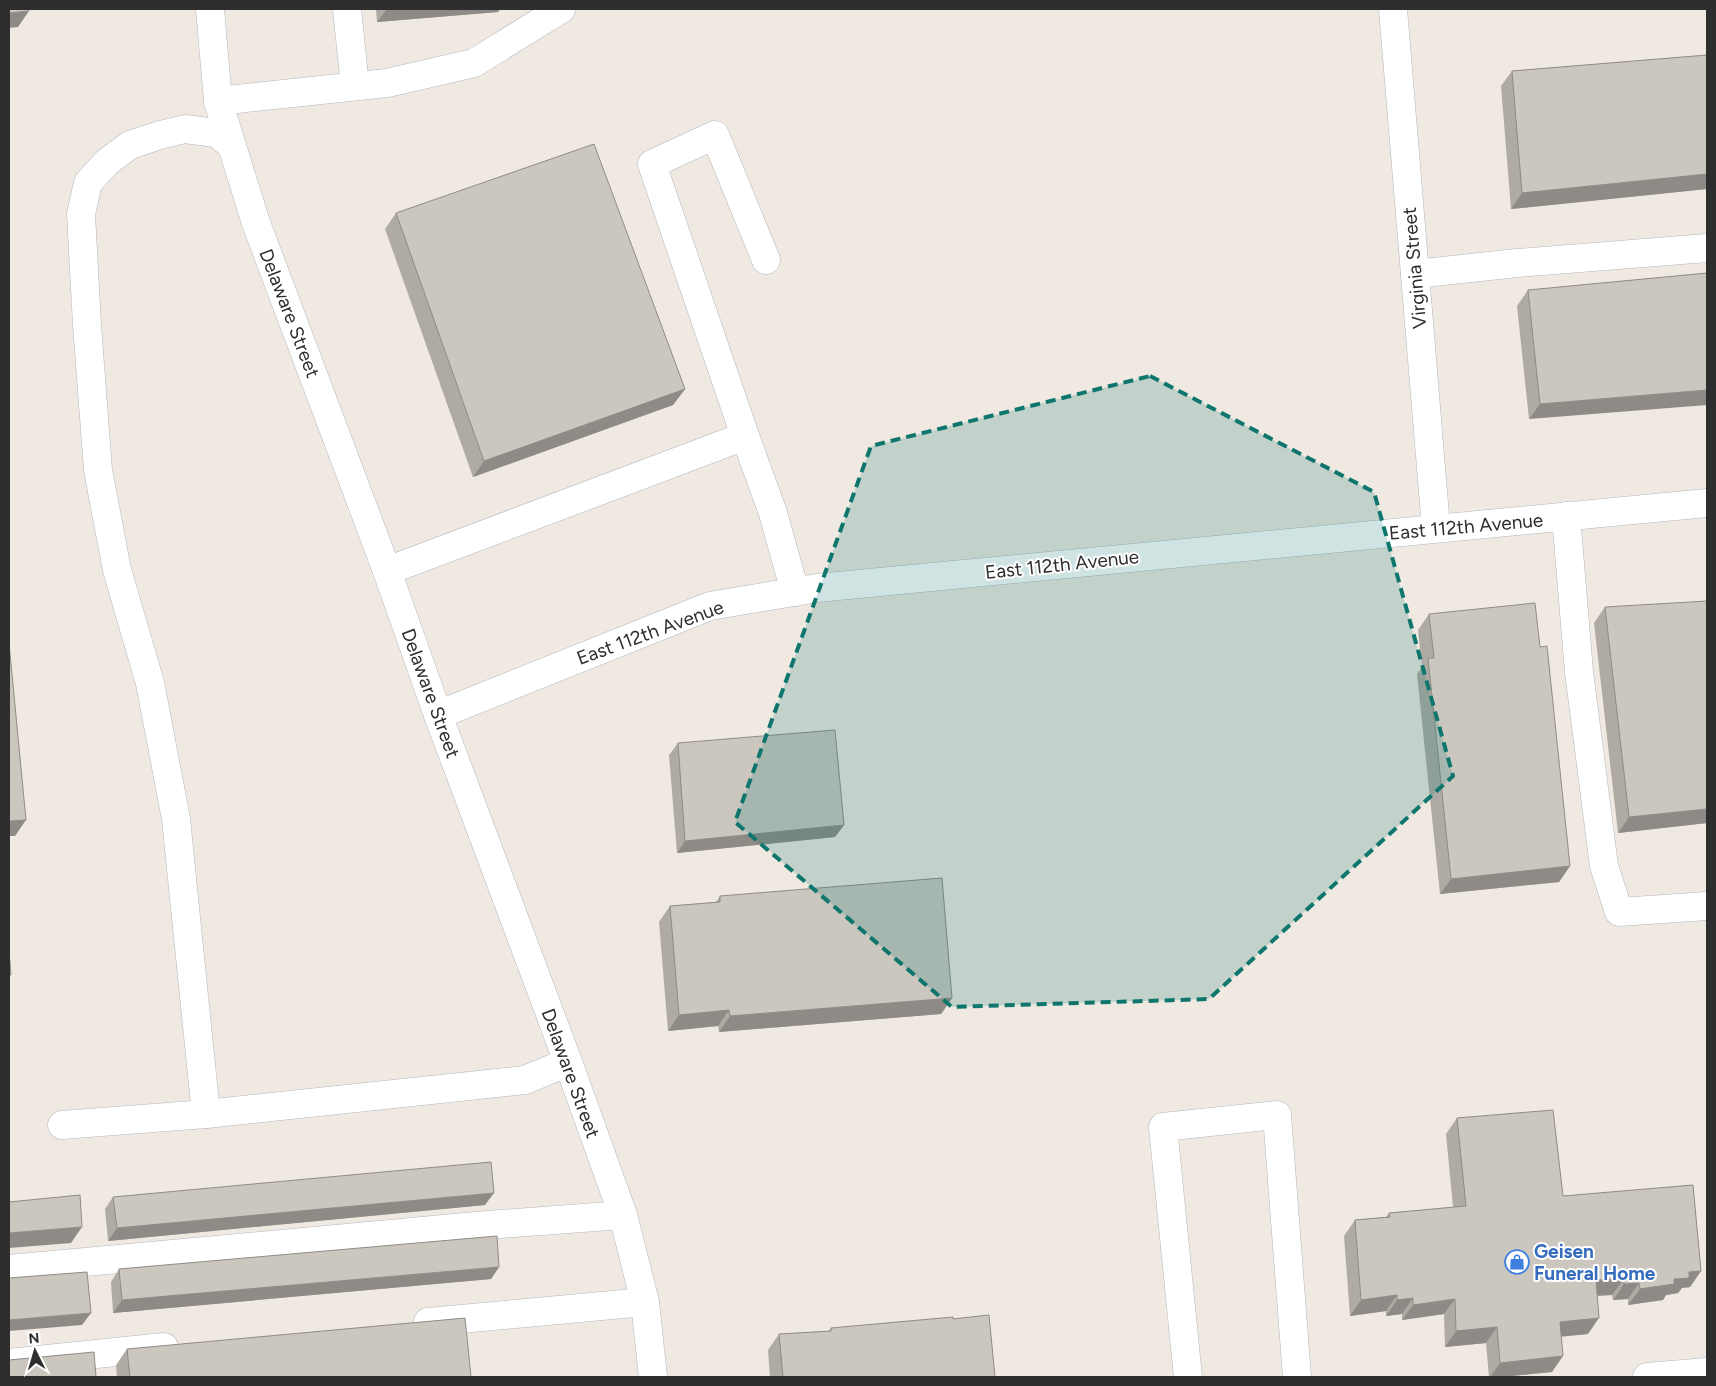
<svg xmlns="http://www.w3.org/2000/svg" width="1716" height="1386" font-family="Figtree,sans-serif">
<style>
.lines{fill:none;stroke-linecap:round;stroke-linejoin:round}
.minor-casing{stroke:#b4b7c1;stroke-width:29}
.minor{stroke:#fff;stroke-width:28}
.wall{fill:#afaba4}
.shaded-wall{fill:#8e8b86}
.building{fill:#cbc7bf;stroke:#8e8b86}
.marked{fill:#0f766e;fill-opacity:0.2;stroke:#0f766e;stroke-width:4;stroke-dasharray:10 6;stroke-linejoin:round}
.labels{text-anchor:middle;stroke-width:4;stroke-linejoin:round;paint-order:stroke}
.street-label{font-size:19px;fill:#2e2e2e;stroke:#fff}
.shop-label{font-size:19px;font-weight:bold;fill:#366cbe;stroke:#fff;text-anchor:start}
</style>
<rect width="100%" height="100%" fill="#efe9e1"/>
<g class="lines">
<g class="minor-casing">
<g id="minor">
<polyline points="210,9 218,101 256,223 387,571 438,715 568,1062 623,1215 645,1302 653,1377"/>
<polyline points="347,9 355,86"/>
<polyline points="1393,9 1436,528"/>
<polyline points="218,101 387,83 474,63 561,9"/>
<polyline points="1415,274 1517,263 1707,248"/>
<polyline points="745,436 773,513 795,592"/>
<polyline points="1566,516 1579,672 1604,866 1619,912 1707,906"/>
<polyline points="387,571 745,436 652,164 715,135 766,260"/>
<polyline points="438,715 710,606 817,588 1707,503"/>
<polyline points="206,1114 176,819 150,683 117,570 98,470 87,325 81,214 88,183 107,162 130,145 160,135 185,129 216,133 232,146"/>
<polyline points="62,1125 206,1114 525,1080 568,1062"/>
<polyline points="9,1269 487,1225 623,1215"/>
<polyline points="428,1322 645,1302"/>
<polyline points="9,1363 164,1347"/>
<polyline points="1188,1377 1163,1127 1277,1115 1297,1377"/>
<polyline points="1647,1377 1707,1372"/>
</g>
</g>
<use href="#minor" class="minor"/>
</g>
<g class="wall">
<polygon points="376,9 500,9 498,12 377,22"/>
<polygon points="1707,55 1707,189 1511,209 1501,86 1512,71"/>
<polygon points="396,213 685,389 673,405 473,477 385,229"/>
<polygon points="1707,273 1529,419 1517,306 1528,290"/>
<polygon points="1605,607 1707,823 1618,833 1594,623"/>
<polygon points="1429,614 1540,647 1570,866 1559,882 1440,894 1417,674 1422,667 1418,630"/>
<polygon points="678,743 844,825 835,837 677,853 669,755"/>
<polygon points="720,896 952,998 941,1014 719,1032 718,1026 668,1031 659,922 670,906 716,902"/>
<polygon points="1457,1118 1563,1196 1701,1271 1690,1287 1682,1288 1678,1293 1666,1295 1663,1300 1628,1305 1628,1299 1613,1300 1612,1295 1597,1296 1588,1334 1561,1336 1552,1372 1502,1377 1489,1377 1486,1343 1445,1347 1444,1314 1402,1320 1402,1314 1386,1316 1386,1311 1350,1316 1344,1236 1355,1220 1386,1217 1389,1213 1453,1207 1446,1134"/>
<polygon points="113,1197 485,1205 108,1241 105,1209"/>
<polygon points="499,1267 491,1279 113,1313 111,1282 119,1269"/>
<polygon points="953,1319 995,1377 770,1377 768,1350 779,1334 829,1331 831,1328"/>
<polygon points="127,1349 471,1377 117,1377 116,1365"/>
</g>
<g class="shaded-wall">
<polygon points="387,9 500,9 498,12 377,22"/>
<polygon points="29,11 18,27 9,28 9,13"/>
<polygon points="1707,174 1707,189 1511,209 1522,193"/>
<polygon points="685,389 673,405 473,477 484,461"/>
<polygon points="1707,390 1707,405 1529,419 1540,404"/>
<polygon points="1707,809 1707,823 1618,833 1629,817"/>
<polygon points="26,820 15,836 9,836 9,821"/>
<polygon points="844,825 835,837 677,853 685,841"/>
<polygon points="1570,866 1559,882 1440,894 1451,879"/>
<polygon points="952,998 941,1014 719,1032 730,1016"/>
<polygon points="729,1010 718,1026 668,1031 679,1015"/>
<polygon points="494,1193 485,1205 108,1241 117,1228"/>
<polygon points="82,1227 71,1243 9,1248 9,1233"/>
<polygon points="499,1267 491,1279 113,1313 122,1300"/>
<polygon points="1701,1271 1690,1287 1682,1288 1678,1293 1666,1295 1663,1300 1628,1305 1640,1289 1674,1279 1689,1272"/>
<polygon points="1624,1279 1612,1295 1585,1296 1596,1280"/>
<polygon points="1639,1283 1628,1299 1613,1300 1624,1284"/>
<polygon points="1397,1295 1386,1311 1350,1316 1361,1300"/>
<polygon points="1413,1298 1402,1314 1386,1316 1397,1300"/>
<polygon points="1455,1299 1444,1314 1402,1320 1413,1305"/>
<polygon points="91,1313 82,1325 9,1331 9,1320"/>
<polygon points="1599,1318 1588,1334 1549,1338 1560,1322"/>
<polygon points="1497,1327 1486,1343 1445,1347 1456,1331"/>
<polygon points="1563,1356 1552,1372 1502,1377 1490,1377 1500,1363"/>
</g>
<g class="building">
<polygon points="9,9 29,9 29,11 9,13"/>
<polygon points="1707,55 1707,174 1522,193 1512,71"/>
<polygon points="594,144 685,389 484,461 396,213"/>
<polygon points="1707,273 1707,390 1540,404 1528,290"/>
<polygon points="1707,601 1707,809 1629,817 1605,607"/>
<polygon points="1535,603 1540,647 1547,646 1570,866 1451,879 1428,658 1434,658 1429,614"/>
<polygon points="9,643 26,820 9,821"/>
<polygon points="835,730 844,825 685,841 678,743"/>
<polygon points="942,878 952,998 730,1016 729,1010 679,1015 670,906 720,902 720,896"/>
<polygon points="9,951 11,975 9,975"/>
<polygon points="1553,1110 1563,1196 1693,1185 1701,1271 1689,1272 1689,1278 1674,1279 1674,1284 1640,1289 1639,1283 1624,1284 1624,1279 1596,1280 1599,1318 1560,1322 1563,1356 1500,1363 1497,1327 1456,1331 1455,1299 1413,1305 1413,1298 1397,1300 1397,1295 1361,1300 1355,1220 1390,1217 1389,1213 1466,1206 1457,1118"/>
<polygon points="491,1162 494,1193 117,1228 113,1197"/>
<polygon points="80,1195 82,1227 9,1233 9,1202"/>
<polygon points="497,1236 499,1267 122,1300 119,1269"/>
<polygon points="87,1272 91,1313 9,1320 9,1278"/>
<polygon points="989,1315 995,1377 783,1377 779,1334 831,1331 831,1328 953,1317 953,1319"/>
<polygon points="465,1318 471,1377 130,1377 127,1349"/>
<polygon points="94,1352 96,1377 9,1377 9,1360"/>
</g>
<path class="marked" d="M 1150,376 L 1374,492 L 1453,776 L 1209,999 L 952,1007 L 735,822 L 871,446 Z"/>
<defs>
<g id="shop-ring" transform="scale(1.25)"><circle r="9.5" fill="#fff" stroke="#3f7fe0" stroke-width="1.5"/><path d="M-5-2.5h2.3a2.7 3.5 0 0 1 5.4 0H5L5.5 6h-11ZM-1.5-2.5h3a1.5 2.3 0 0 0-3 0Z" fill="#3f7fe0"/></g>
</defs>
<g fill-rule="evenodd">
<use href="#shop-ring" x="1517" y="1262"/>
</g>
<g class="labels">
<g class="street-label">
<text transform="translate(1414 268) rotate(-95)" y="7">Virginia Street</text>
<text transform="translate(290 313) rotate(69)" y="7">Delaware Street</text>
<text transform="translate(1466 526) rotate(-5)" y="7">East 112th Avenue</text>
<text transform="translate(1062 564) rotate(-6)" y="7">East 112th Avenue</text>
<text transform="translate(650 632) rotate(-20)" y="7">East 112th Avenue</text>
<text transform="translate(431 693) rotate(70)" y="7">Delaware Street</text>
<text transform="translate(571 1073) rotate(70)" y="7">Delaware Street</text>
</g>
<g class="shop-label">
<text x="1534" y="1258">Geisen<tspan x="1534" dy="22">Funeral Home</tspan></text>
</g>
</g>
<rect width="1716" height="1386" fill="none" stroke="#2e2e2e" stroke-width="20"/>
<g transform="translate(35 1351) rotate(355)" stroke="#ffffff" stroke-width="4" paint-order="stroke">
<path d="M0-4L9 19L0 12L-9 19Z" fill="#2e2e2e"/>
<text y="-8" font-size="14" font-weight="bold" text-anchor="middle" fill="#2e2e2e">N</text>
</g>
</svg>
